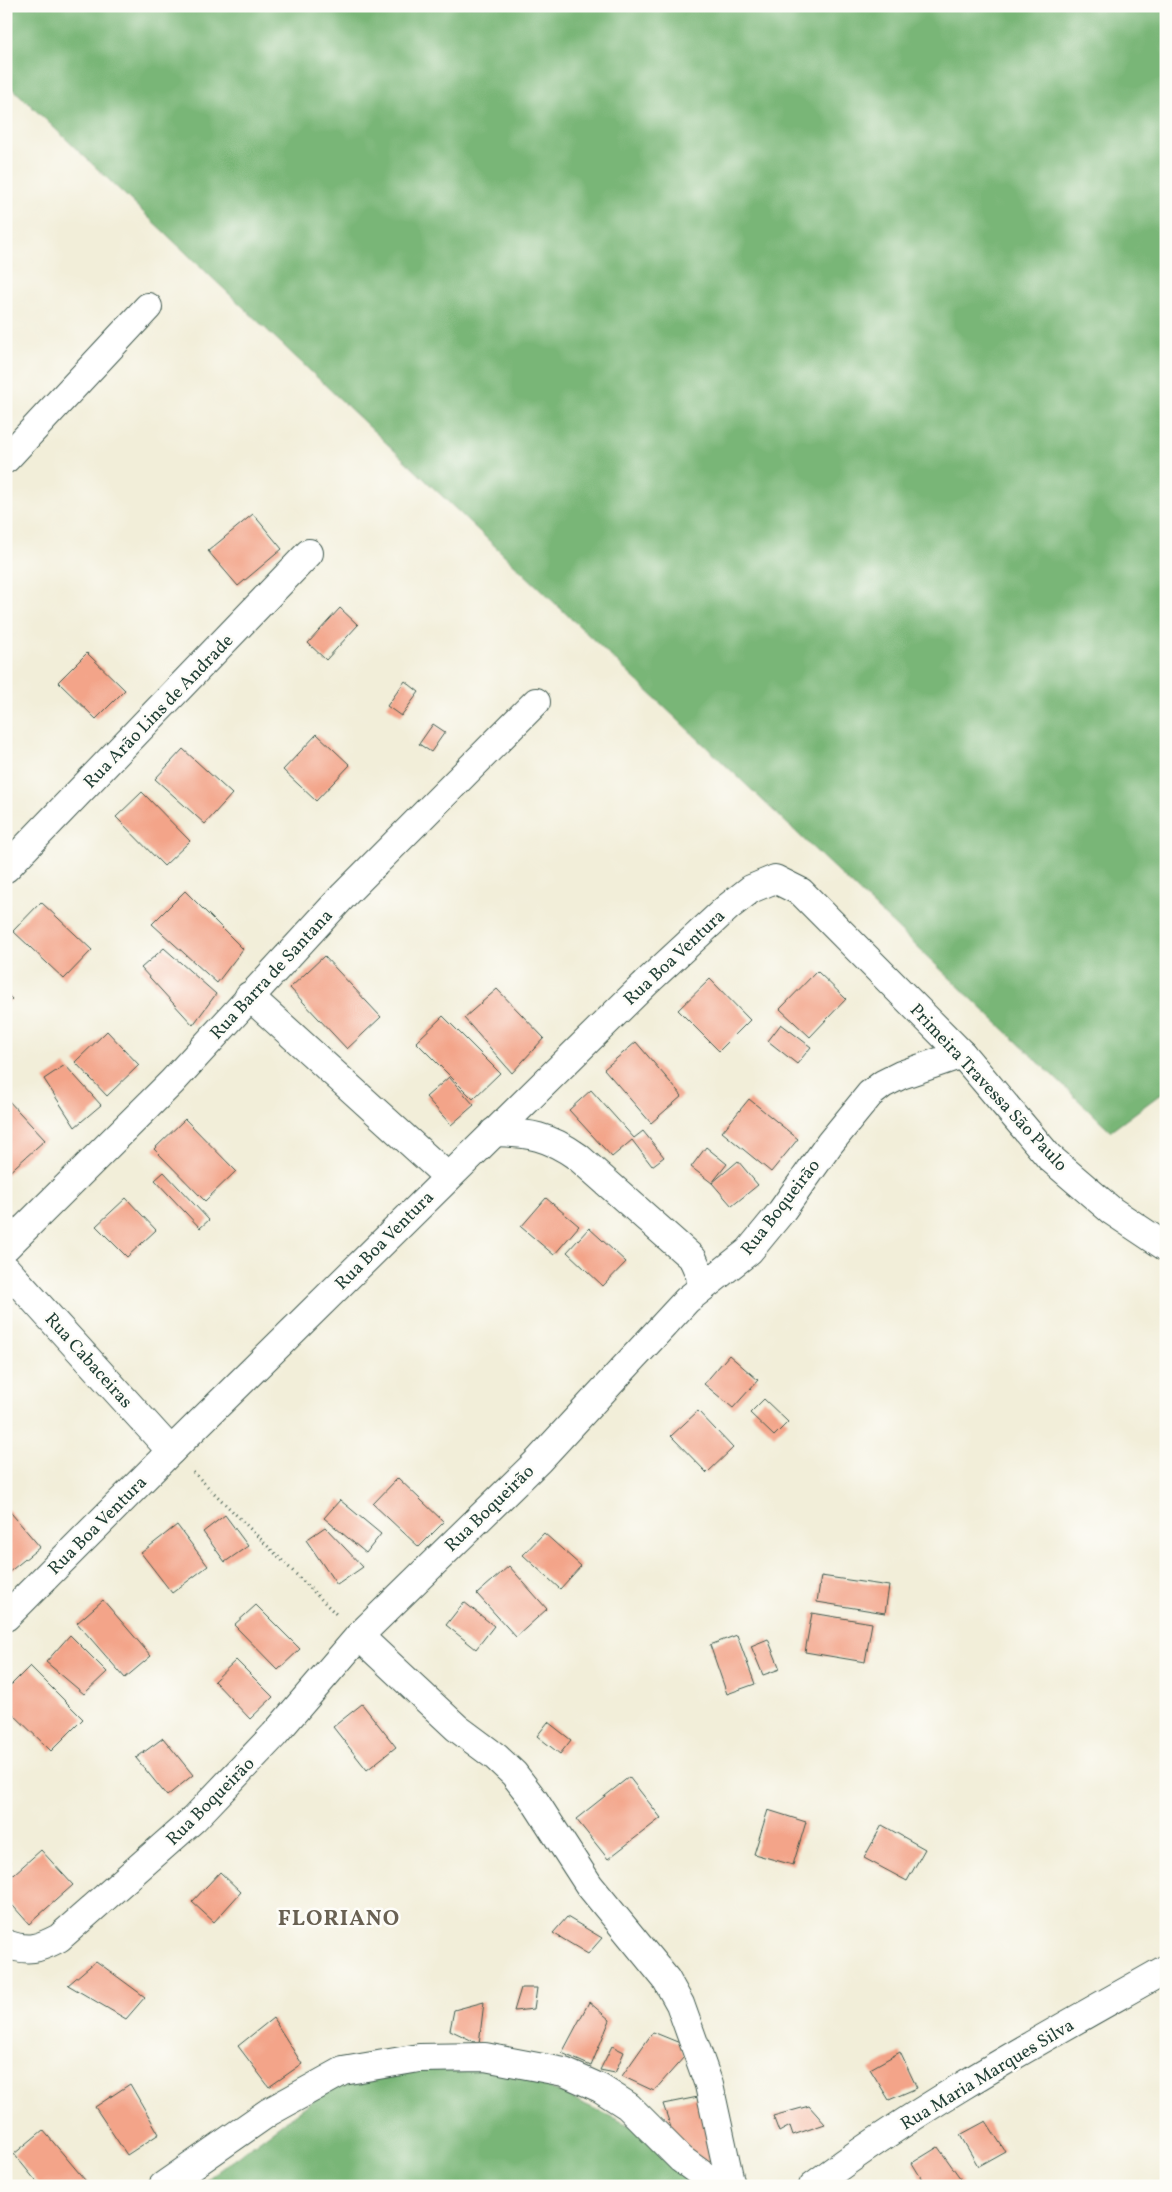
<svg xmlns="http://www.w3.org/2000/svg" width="1172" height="2192" font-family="Vollkorn,serif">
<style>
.forest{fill:#79b677;stroke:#4c7a56}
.building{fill:#f3a489}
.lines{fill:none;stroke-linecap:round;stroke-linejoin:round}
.minor-casing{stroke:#3f584d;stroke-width:30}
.path{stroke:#3f584d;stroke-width:3;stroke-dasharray:1 4;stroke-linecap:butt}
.minor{stroke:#fff;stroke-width:28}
.labels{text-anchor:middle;stroke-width:5;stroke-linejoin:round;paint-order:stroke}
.street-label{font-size:18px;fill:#1f3d34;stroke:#fdfcf7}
.district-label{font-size:22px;font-weight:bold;letter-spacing:1px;fill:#696152;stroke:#fdfcf7}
</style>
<rect width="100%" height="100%" fill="#fdfcf7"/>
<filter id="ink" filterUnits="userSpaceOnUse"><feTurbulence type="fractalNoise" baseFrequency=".02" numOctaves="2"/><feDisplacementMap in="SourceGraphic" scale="10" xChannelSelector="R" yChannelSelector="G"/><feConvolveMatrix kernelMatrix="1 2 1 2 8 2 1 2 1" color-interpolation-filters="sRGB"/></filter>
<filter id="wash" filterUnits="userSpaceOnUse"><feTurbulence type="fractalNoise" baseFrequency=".0096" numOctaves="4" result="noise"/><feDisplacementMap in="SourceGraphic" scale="20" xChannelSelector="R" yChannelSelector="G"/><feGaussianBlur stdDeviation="1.12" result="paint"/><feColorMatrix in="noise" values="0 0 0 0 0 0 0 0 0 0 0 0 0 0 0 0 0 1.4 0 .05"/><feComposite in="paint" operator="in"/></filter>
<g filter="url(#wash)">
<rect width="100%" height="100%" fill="#f2eed9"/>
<g class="forest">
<polygon points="6,6 1166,6 1166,1090 1111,1131 6,82"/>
<polygon points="491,2060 633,2127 706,2186 198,2186 350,2073"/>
</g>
<g id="blocks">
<g class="building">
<polygon points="253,514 282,549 238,586 208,551"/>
<polygon points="340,608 358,625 326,660 308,643"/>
<polygon points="87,653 125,690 96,719 58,682"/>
<polygon points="405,681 419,692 401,716 387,706"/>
<polygon points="433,724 445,732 431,752 419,744"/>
<polygon points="317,734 350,765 316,801 283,770"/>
<polygon points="183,749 232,794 205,824 155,779"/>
<polygon points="142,792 190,841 164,866 116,817"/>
<polygon points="185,891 243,949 217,983 152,924"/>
<polygon points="41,902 92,950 64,979 13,931"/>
<polygon points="164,948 216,994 193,1025 141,968"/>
<polygon points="324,956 381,1017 347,1049 290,988"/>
<polygon points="817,971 846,999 810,1037 780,1009"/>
<polygon points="710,979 750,1020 719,1051 678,1010"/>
<polygon points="497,989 544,1038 512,1073 464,1018"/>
<polygon points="6,993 12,999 6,1004"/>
<polygon points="443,1016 500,1073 473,1099 416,1042"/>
<polygon points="781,1024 811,1047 797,1064 768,1041"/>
<polygon points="107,1031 139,1065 107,1096 75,1062"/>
<polygon points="636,1042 682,1096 651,1123 604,1069"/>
<polygon points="65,1065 101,1105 75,1127 44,1079"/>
<polygon points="449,1077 474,1105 451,1125 426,1097"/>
<polygon points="591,1090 634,1138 643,1131 664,1157 652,1166 632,1140 612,1157 569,1110"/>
<polygon points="7,1099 45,1140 6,1175 6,1100"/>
<polygon points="749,1099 798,1139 771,1172 722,1132"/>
<polygon points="185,1119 236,1171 205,1201 154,1149"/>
<polygon points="706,1147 727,1164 712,1183 691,1167"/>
<polygon points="738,1161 758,1185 732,1206 712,1183"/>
<polygon points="164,1172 209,1220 200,1228 155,1180"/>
<polygon points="126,1198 156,1230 127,1257 96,1226"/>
<polygon points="546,1198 579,1226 554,1255 521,1227"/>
<polygon points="589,1228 626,1262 603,1286 567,1252"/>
<polygon points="729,1355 758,1380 733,1408 704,1384"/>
<polygon points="764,1399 788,1422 774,1436 750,1413"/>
<polygon points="698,1411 733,1448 707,1473 671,1436"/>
<polygon points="398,1478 444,1522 419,1547 373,1504"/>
<polygon points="340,1500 381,1534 366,1553 324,1518"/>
<polygon points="6,1507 40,1547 8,1573 6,1571"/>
<polygon points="225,1515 248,1546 225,1562 203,1532"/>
<polygon points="177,1525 208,1566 172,1593 141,1553"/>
<polygon points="325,1527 363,1567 337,1585 306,1540"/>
<polygon points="544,1533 581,1566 560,1589 523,1555"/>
<polygon points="509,1566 547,1609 516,1637 477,1594"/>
<polygon points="821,1576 889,1586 885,1613 817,1602"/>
<polygon points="103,1600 151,1656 125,1678 77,1623"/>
<polygon points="464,1602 494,1626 476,1649 446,1625"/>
<polygon points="256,1605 300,1649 278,1670 234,1625"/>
<polygon points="812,1613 872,1623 865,1662 805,1652"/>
<polygon points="70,1635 107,1672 84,1694 46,1662"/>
<polygon points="737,1635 755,1684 727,1694 710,1645"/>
<polygon points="768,1639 780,1669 763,1675 751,1646"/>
<polygon points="236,1660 273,1697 250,1719 214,1681"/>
<polygon points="30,1666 83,1719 51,1751 6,1707 6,1690"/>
<polygon points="362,1704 396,1747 367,1770 333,1727"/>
<polygon points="548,1722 571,1740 560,1754 537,1736"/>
<polygon points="163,1738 193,1775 167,1796 136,1758"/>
<polygon points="629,1777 661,1818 608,1859 576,1819"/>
<polygon points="768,1810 806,1822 793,1865 754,1854"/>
<polygon points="882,1825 925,1849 907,1881 864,1858"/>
<polygon points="41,1850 73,1885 29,1924 6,1898 6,1881"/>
<polygon points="6,1857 11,1863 6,1867"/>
<polygon points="220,1872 241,1892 214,1922 192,1902"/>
<polygon points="567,1917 602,1938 588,1954 553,1933"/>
<polygon points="96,1961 145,1997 126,2019 68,1985"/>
<polygon points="521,1988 537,1988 534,2009 514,2011"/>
<polygon points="484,2002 479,2044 450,2030 454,2010"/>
<polygon points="589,2002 610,2020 591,2066 562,2053"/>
<polygon points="273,2018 302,2064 269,2087 238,2046"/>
<polygon points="653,2032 680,2043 684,2057 654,2091 622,2076"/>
<polygon points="612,2046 624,2052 615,2073 600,2070"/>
<polygon points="900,2052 917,2088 889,2100 870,2069"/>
<polygon points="130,2084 159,2134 127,2155 95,2107"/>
<polygon points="703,2096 719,2166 706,2171 680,2154 663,2104"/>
<polygon points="809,2106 825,2124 793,2135 790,2126 779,2132 773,2116"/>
<polygon points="986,2121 1005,2151 978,2166 960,2135"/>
<polygon points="43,2130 90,2186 40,2186 14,2154"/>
<polygon points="938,2147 963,2182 957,2186 926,2186 912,2163"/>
</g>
</g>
</g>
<g filter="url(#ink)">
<use href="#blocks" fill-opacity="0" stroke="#3f584d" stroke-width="1"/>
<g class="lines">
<g class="minor-casing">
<g id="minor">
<polyline points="6,459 148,307"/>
<polyline points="6,868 309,553"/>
<polyline points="249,996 448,1177"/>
<path d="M 494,1132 C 529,1133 549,1136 578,1157 L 693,1259 L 700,1275 L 701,1286"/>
<polyline points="6,1247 172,1082 344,895 536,702"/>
<polyline points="6,1269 171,1451"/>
<polyline points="6,1617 171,1451 646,983 728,907 751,889 775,879 801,892 962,1054 1049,1157 1112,1211 1166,1247"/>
<polyline points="359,1636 457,1728 496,1757 514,1774 534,1800 589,1885 666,1979 680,2004 709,2085 731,2186"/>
<path d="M 6,1944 C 28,1952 38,1949 59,1938 L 194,1819 L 274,1735 L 359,1636 L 538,1461 L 687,1300 L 749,1251 L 781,1212 L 830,1143 L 870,1094 L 883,1084 L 901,1075 L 962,1054"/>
<polyline points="163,2186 269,2112 343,2071 419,2058 485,2057 564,2072 600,2088 628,2106 681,2159 718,2186"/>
<path d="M 813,2186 C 923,2103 1046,2037 1166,1969"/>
</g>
</g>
<polyline class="path" points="193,1472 336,1614"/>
<use href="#minor" class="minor"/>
</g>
</g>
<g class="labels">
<g class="street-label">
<text transform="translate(158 711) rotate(-46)" y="6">Rua Arão Lins de Andrade</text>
<text transform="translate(674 957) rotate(-43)" y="6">Rua Boa Ventura</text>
<text transform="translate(271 974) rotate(-47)" y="6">Rua Barra de Santana</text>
<text transform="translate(989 1087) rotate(47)" y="6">Primeira Travessa São Paulo</text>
<text transform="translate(780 1207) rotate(-52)" y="6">Rua Boqueirão</text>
<text transform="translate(384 1240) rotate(-45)" y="6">Rua Boa Ventura</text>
<text transform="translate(89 1360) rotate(48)" y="6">Rua Cabaceiras</text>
<text transform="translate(489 1508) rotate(-44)" y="6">Rua Boqueirão</text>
<text transform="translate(97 1525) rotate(-45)" y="6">Rua Boa Ventura</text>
<text transform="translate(210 1801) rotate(-45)" y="6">Rua Boqueirão</text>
<text transform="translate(987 2074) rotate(-31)" y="6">Rua Maria Marques Silva</text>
</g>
<g class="district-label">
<text x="339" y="1925">FLORIANO</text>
</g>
</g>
<rect width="1172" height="2192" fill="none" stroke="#fdfcf7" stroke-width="25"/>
</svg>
